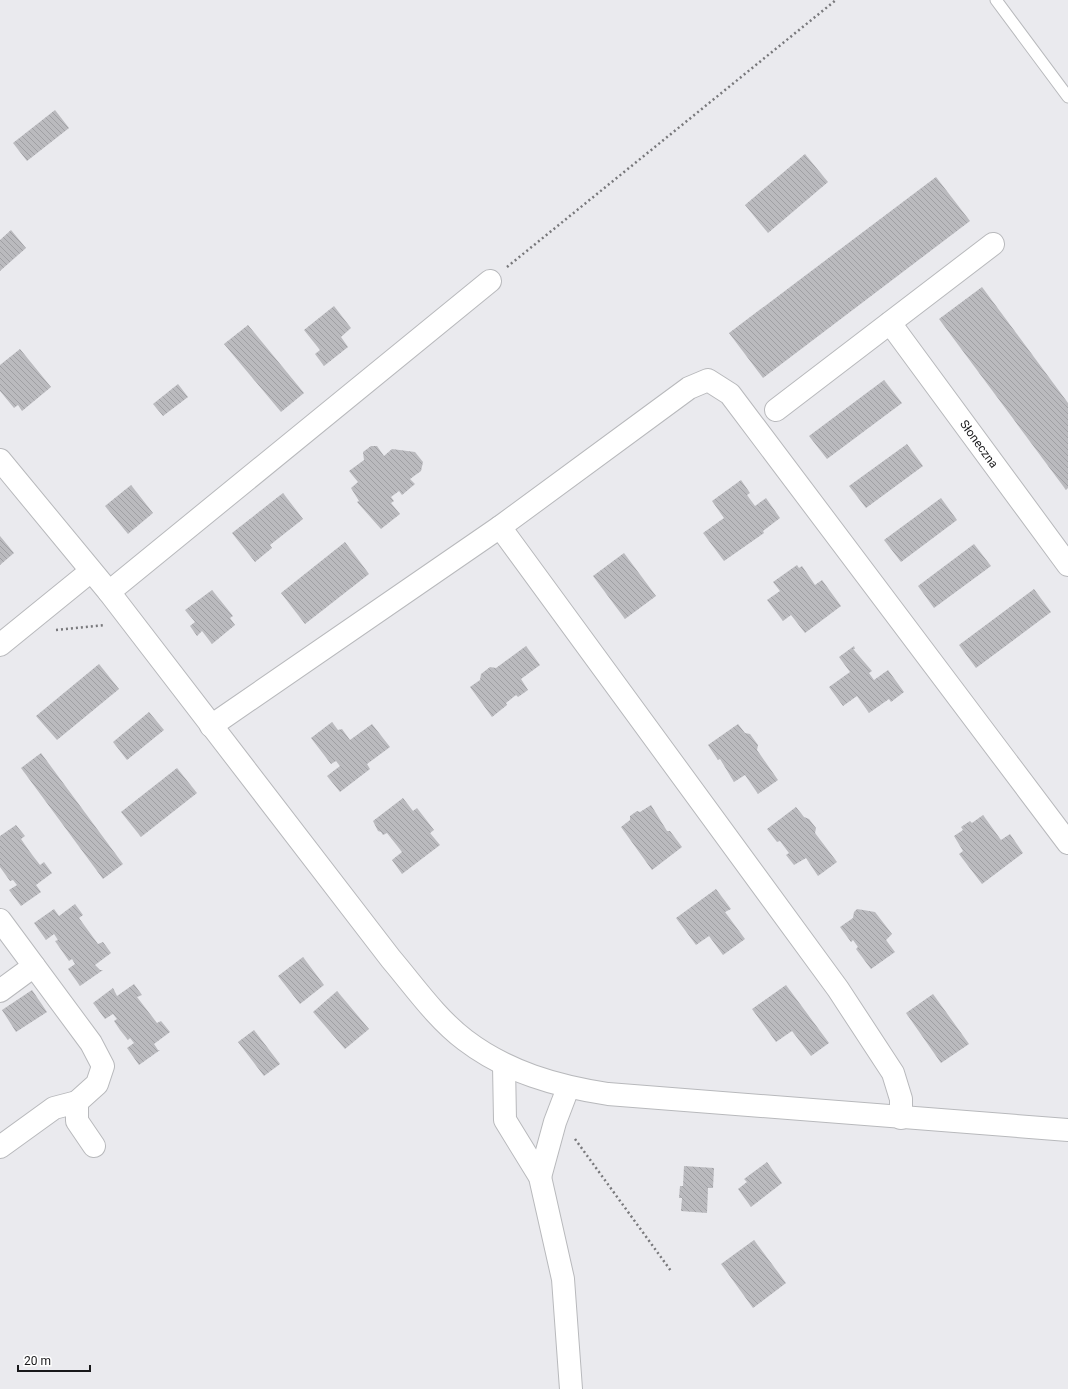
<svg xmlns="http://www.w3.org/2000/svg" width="1068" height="1389" font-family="Roboto,sans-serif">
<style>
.building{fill:url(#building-back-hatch)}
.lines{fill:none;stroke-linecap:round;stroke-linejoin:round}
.service-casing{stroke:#b8b9bc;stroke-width:13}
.minor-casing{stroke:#b8b9bc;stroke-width:24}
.path{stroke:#78787b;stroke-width:2.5;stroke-dasharray:2 3;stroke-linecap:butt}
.service{stroke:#fff;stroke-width:11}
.minor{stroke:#fff;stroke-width:22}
.labels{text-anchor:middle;stroke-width:3.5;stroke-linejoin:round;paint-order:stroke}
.street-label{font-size:12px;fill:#18181a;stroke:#fff}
</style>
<defs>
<pattern id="building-back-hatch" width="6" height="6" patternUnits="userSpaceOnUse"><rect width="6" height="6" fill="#bababe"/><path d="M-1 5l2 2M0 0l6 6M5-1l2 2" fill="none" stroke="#9f9fa3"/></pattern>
</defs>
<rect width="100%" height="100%" fill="#eaeaee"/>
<g class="building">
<polygon points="55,110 69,128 27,161 13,143"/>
<polygon points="805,154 828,182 768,233 745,205"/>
<polygon points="936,177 970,221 763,378 729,333"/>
<polygon points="11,230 26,248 0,271 0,240"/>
<polygon points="982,287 1068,403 1068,488 1066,490 939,319"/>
<polygon points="334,306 351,328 341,337 348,347 324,366 315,354 320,350 304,330"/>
<polygon points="248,325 304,393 281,412 224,344"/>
<polygon points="20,349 51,387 22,411 18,405 14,408 0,391 0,365"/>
<polygon points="884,380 902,403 827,459 809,436"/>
<polygon points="178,384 188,397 163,416 153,404"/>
<polygon points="907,444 923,466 866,508 849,486"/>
<polygon points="371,446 377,446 384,456 392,449 415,452 423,462 421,471 410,479 415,484 402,495 399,491 391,497 394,501 391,503 400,514 381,529 357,502 359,501 351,488 358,482 349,471 364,460 363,452"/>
<polygon points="741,480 750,493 747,495 755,506 766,498 780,518 763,531 764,533 724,561 703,533 724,518 712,501"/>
<polygon points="131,485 153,513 128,534 105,506"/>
<polygon points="283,493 303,519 270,545 272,548 255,562 232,533"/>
<polygon points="941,498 957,520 901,562 884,540"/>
<polygon points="0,536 14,553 0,565"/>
<polygon points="345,542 369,574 305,624 281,593"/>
<polygon points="974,544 991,566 934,608 918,586"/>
<polygon points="624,553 656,596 625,619 593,576"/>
<polygon points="797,565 799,568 802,566 815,585 822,580 841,606 805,633 791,615 783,621 767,600 780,591 773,582"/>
<polygon points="1034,589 1051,612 976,668 959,645"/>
<polygon points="212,590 233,616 230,618 235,625 212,644 202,631 197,636 190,626 195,622 185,610"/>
<polygon points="526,646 540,665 521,679 528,690 518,697 516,695 506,703 507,705 492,717 470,687 480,680 481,674 490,667 496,668"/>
<polygon points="854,646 855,649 853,649 872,671 869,673 874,680 888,670 904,692 891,702 889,699 869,713 857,696 843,706 829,687 850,672 839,657"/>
<polygon points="99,664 119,689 57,740 36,716"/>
<polygon points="149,712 164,730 127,760 113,742"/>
<polygon points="332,722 338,730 342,729 350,740 372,724 390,747 367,764 370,769 340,792 327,776 340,766 336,761 331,764 311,738"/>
<polygon points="738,724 745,733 750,734 758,745 757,750 778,780 758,794 745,775 734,782 720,759 718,760 708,745"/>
<polygon points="41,753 123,864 103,879 21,768"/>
<polygon points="177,768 197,793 141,837 121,812"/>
<polygon points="403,798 413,811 417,808 434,830 430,833 440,845 402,874 392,860 402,852 387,833 383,835 381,832 378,831 373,821"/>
<polygon points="651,805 667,831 670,831 682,847 652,870 621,827 630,820 630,816 637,811 640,812"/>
<polygon points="796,807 804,817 809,819 816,828 815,833 837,862 818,876 806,858 794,865 786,855 789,853 780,841 777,842 767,829"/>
<polygon points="983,815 1001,840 1010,834 1023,853 982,884 959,854 963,851 954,836 963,830 961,827 970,821 972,823"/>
<polygon points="16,825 25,836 21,839 30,852 40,865 44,862 52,873 36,885 41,892 21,906 9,890 17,885 13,880 10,881 0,867 0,836"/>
<polygon points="716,889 731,909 725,912 745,939 723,955 709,936 696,945 676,918"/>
<polygon points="75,904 83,915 79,918 98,944 103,942 111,953 95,965 100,970 103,970 80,986 68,969 75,964 72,959 69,961 55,941 58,940 54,934 46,940 34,923 54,909 59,916"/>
<polygon points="857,909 875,912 892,934 886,940 895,952 871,969 856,949 858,947 853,940 851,942 840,927 853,918 854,912"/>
<polygon points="303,957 324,985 300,1004 278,976"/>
<polygon points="134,984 142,995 137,997 157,1023 161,1021 170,1032 154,1044 158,1050 160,1050 139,1065 127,1048 134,1043 130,1038 128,1040 120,1030 114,1021 117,1019 113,1014 105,1019 93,1003 113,988 117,996"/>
<polygon points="786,985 829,1043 811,1056 792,1031 776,1042 752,1009"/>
<polygon points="32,990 47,1012 16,1032 2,1010"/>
<polygon points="337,991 369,1029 345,1049 313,1012"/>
<polygon points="933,994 969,1044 941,1063 906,1013"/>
<polygon points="254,1030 280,1064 264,1076 238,1042"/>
<polygon points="767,1162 782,1183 751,1207 738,1189 747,1182 744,1179"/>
<polygon points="684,1166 714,1168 713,1188 708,1188 707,1213 681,1211 682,1198 679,1198 680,1186 683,1186"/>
<polygon points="754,1240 786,1283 753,1308 721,1264"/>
</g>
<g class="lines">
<g class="service-casing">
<polyline id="service" points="996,0 1068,97"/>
</g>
<g class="minor-casing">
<g id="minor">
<polyline points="890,323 1068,565"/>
<polyline points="776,410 993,244"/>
<path d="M 0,460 L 109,592 L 391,959 C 414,986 436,1018 465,1040 C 507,1072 556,1086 608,1094 L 1068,1130"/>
<polyline points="500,527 689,388 708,380 730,394 1068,843"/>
<polyline points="109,592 490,281"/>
<polyline points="0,645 91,571"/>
<polyline points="211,726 500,527 838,989 893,1073 901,1099 901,1118"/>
<polyline points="0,920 91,1043 103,1066 97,1084 77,1102 77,1121 94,1146"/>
<polyline points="0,991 34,966"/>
<polyline points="504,1065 505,1120 540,1177 563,1279 571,1389"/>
<polyline points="0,1147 54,1108 77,1102"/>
<polyline points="540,1177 555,1122 568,1088"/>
</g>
</g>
<g class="path">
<polyline points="507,267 836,0"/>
<polyline points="56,630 105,625"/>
<polyline points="575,1139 671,1271"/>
</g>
<use href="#service" class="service"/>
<use href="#minor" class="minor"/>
</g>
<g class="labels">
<g class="street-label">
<text transform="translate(979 444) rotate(54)" y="4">Słoneczna</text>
</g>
</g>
<path d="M18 1365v6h72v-6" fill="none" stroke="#18181a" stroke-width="2"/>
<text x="24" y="1365" font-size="12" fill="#18181a" stroke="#ffffff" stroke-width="3" paint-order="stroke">20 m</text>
</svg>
